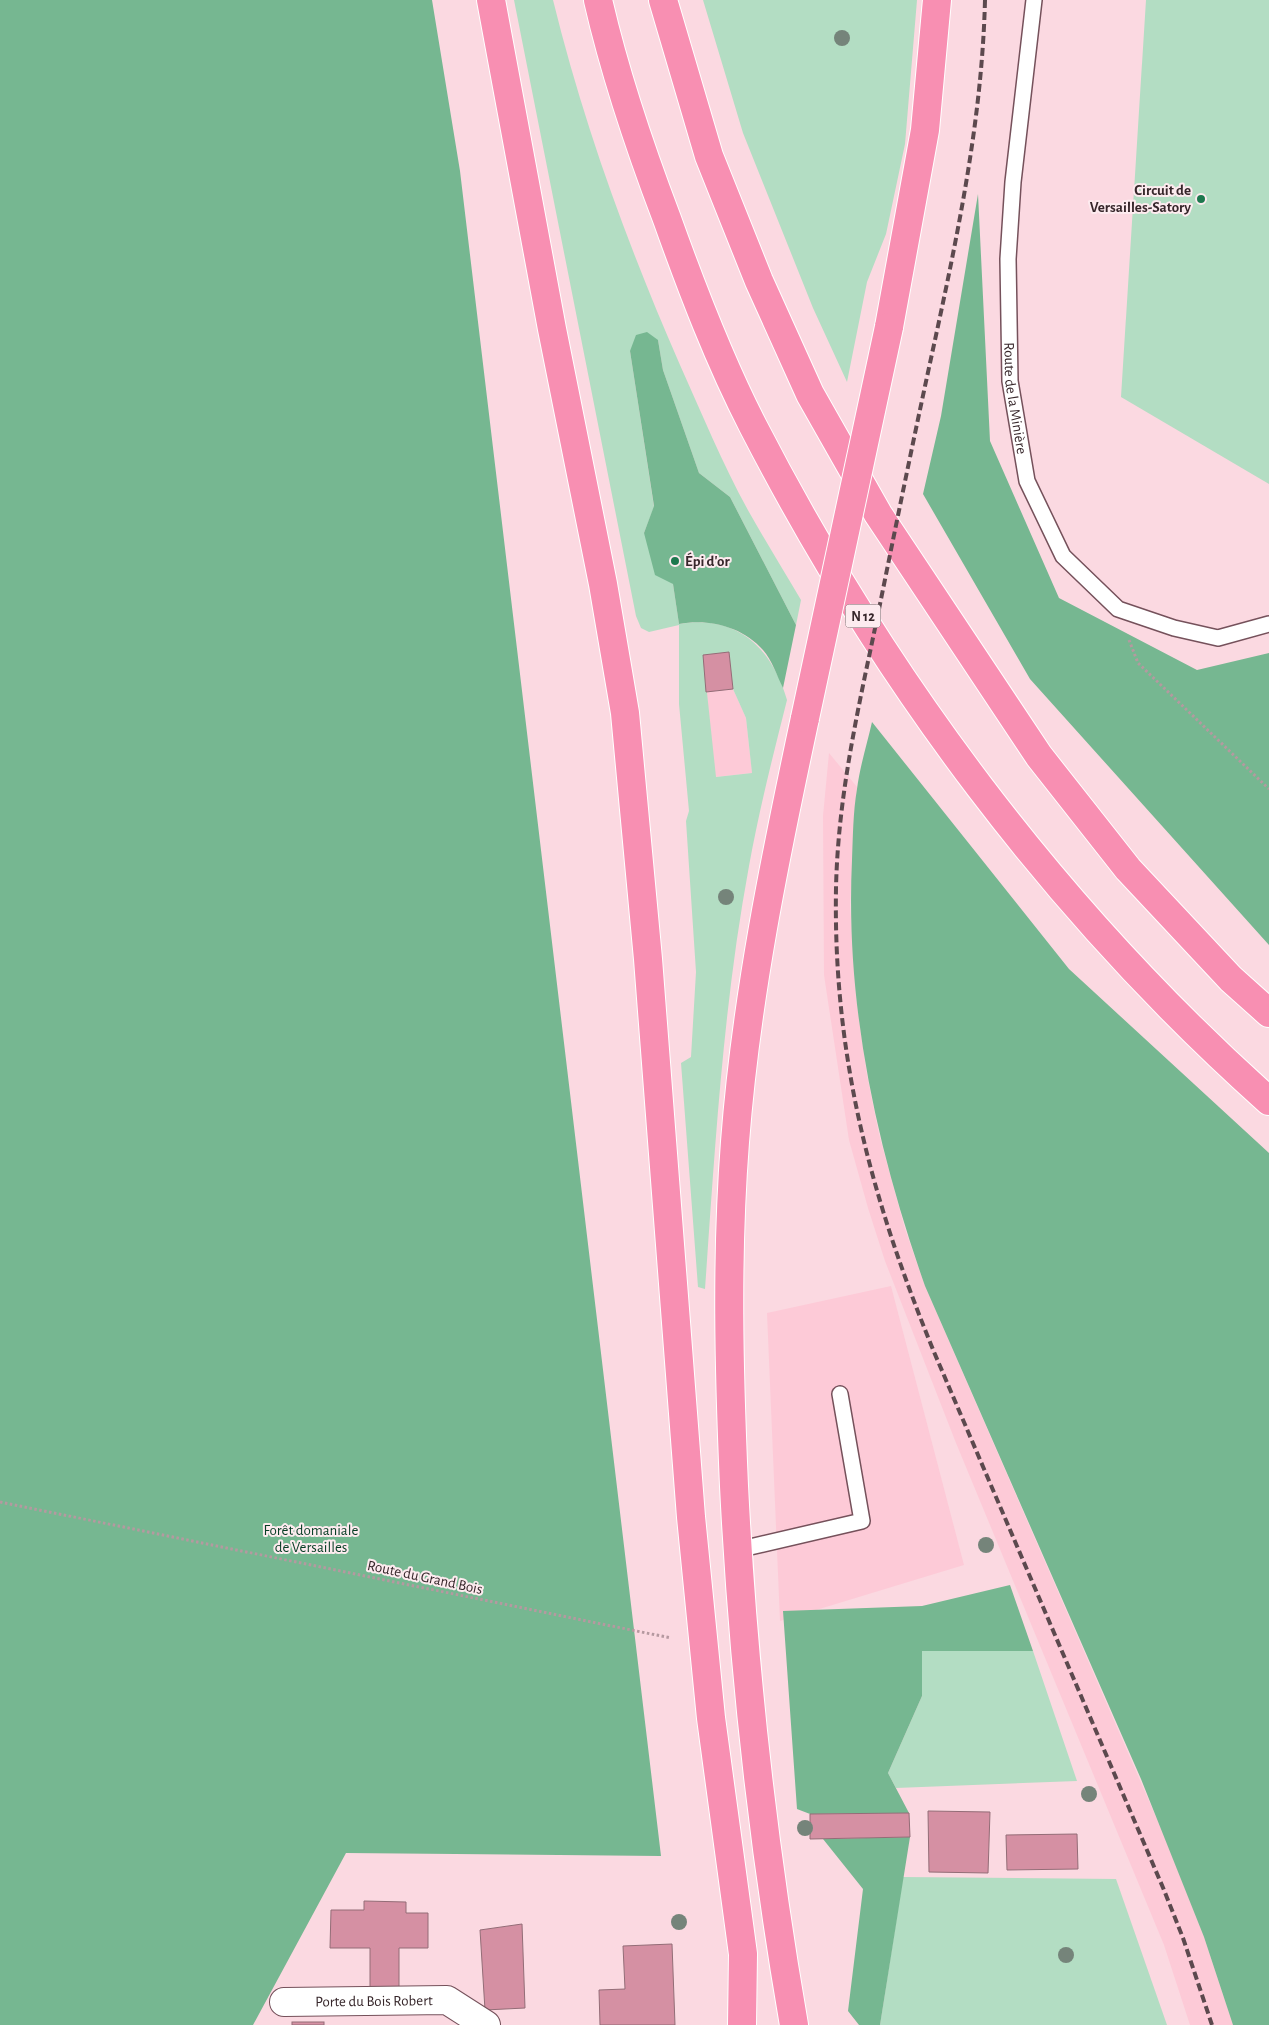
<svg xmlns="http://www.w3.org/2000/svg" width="1269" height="2025" font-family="'Alegreya Sans',sans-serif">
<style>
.built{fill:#fdcad7}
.green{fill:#b3ddc3;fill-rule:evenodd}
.forest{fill:#76b791}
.building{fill:#d590a3;stroke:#936d77}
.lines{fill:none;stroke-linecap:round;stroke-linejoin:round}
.service-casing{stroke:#75515b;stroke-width:18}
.minor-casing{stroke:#75515b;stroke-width:30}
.trunk-casing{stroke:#fff;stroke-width:30}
.path{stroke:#b599a0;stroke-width:3;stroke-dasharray:2.5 2.5;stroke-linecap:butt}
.service{stroke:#fff;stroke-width:15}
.minor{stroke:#fff;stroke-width:28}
.trunk{stroke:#f88fb2;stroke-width:28}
.rail{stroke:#5c494e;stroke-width:4;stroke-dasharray:8 4;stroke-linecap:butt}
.trunk-bridge-casing{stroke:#fff;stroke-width:30;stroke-linecap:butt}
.trunk-bridge{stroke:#f88fb2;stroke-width:28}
.tree{fill:#75847a}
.poi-dot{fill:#1d784e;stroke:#fdebef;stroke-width:2}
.labels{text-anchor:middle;stroke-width:4;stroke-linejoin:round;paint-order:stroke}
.shield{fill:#fdebef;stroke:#726266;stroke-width:1}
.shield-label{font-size:14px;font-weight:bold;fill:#37272b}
.poi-label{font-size:15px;font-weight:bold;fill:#37272b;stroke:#fdebef;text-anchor:end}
.street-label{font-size:15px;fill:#37272b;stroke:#fdebef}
.park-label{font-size:15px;fill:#073e25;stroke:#fdebef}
</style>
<rect width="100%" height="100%" fill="#fbd9e1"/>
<g class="built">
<polygon points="729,652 733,689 746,718 752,773 715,777 703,655"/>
<polygon points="829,753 857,787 850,905 856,998 867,1075 879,1134 905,1229 925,1286 1166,1840 1204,1937 1233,2025 1190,2025 1164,1945 956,1443 885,1261 868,1208 849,1140 824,975 823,816"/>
<polygon points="891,1286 964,1565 780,1621 767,1313"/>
</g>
<g class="green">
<path d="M 514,0 L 553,0 C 584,126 628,246 680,365 C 702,414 723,465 749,512 C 766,542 784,571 801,600 L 796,625 L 730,497 L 699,473 L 663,370 L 658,340 L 630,351 L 654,507 L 644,533 L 673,584 L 679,624 C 737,614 772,648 787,700 C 773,755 759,811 749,866 C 723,1006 715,1148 705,1289 L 698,1287 L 681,1063 L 691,1057 L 696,972 L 686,821 L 689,811 L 679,704 L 679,625 L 649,632 L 641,628 L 636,616 ZM 729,652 L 733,689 L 746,718 L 752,773 L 716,777 L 703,655 Z"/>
<polygon points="703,0 917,0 905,144 886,234 867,282 847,382 813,308 743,133"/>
<polygon points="1146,0 1269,0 1269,484 1121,397"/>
<polygon points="922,1651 1033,1651 1077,1781 896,1788 888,1773 922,1696"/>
<polygon points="903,1877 1116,1879 1167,2025 880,2025"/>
</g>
<g class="forest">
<polygon points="0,0 432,0 460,171 661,1856 346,1853 253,2025 0,2025"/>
<polygon points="978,194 990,441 1059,598 1197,670 1269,653 1269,945 1030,679 923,494 941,416"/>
<path d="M 647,332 L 658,340 L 663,370 L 699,473 L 730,497 L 796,625 L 783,688 C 777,676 772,660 763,650 C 743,627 709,618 679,624 L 673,584 L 655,575 L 644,533 L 654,506 L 630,351 L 636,335 Z"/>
<path d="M 872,722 L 1069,969 L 1269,1153 L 1269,2025 L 1233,2025 L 1204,1937 L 1141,1779 L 925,1286 C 877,1149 845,1007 852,860 C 853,837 853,812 857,789 C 860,766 867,744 872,722 Z"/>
<polygon points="1010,1585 1033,1651 922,1651 922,1696 888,1773 909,1813 810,1814 797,1809 783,1611 922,1606"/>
<polygon points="910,1837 880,2025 859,2025 848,2011 863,1889 823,1839"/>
</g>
<g class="building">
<polygon points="729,652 733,689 706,692 703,655"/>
<polygon points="928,1811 990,1812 988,1873 929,1872"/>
<polygon points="909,1813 910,1837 810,1839 810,1814"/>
<polygon points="1077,1834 1078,1869 1007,1870 1006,1835"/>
<polygon points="364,1901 406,1902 406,1913 428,1913 428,1948 399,1948 399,1987 370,1987 370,1948 330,1948 331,1910 364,1910"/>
<polygon points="522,1924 525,2008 485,2010 480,1930"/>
<polygon points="672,1944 675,2025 600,2025 599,1990 625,1989 623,1946"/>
<rect x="292" y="2022" width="32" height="3"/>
</g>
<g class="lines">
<g class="service-casing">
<g id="service">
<path id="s1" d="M 1034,0 L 1013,182 L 1008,259 L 1010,381 L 1027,481 L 1063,556 L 1118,609 L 1174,628 L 1218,638 L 1269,624"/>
<polyline points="737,1550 862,1521 840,1394"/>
</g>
</g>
<g class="minor-casing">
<g id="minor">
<path id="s2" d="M 284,2002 L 447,2000 L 486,2025"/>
</g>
</g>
<g class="trunk-casing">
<g id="trunk">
<polyline points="491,0 552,329 603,584 625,713 648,959 691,1517 711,1718 743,1954 742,2025"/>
<path d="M 598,0 C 615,74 640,148 667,219 C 692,289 719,360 753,426 C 883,679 1056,911 1269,1101"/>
<polyline points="663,0 709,156 759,281 810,394 878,514 1039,756 1128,869 1231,979 1269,1013"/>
<polyline points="889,327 925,130 937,0"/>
<path d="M 794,2025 C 763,1847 743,1666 734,1486 C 729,1371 726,1257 735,1142 C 746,998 775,858 805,718"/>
</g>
</g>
<g class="path">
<polyline points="1129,640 1138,663 1269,789"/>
<polyline points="0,1502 671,1638"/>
</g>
<use href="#service" class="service"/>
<use href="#minor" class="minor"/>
<use href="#trunk" class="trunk"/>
<path class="rail" d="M 985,0 C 982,123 956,243 930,363 C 912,446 895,530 878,614 C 859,705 838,794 836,888 C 833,1056 871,1198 934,1352 L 1164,1890 L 1183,1938 L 1212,2025"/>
<g class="trunk-bridge-casing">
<polyline id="trunk-bridge" points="805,718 889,327"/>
</g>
<use href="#trunk-bridge" class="trunk-bridge"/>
</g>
<g class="tree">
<circle cx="842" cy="38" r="8"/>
<circle cx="726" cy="897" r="8"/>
<circle cx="986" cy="1545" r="8"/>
<circle cx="1089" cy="1794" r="8"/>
<circle cx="805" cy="1828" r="8"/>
<circle cx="679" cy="1922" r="8"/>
<circle cx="1066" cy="1955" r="8"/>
</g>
<g class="poi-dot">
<circle cx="1201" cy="199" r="5"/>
<circle cx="675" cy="561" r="5"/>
</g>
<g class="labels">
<rect class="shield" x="845.5" y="604.5" width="35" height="23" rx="4"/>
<g class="shield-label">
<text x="863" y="621">N 12</text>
</g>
<g class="poi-label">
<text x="1191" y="195">Circuit de<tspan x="1191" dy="17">Versailles-Satory</tspan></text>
<text x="685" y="566" text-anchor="start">Épi d'or</text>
</g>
<g class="street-label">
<text dy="5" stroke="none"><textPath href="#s1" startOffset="400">Route de la Minière</textPath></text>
<text transform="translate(425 1577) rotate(12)" y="5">Route du Grand Bois</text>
<text dy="5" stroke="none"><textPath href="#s2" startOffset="90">Porte du Bois Robert</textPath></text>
</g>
<g class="park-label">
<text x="311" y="1535">Forêt domaniale<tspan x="311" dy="17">de Versailles</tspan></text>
</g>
</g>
</svg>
